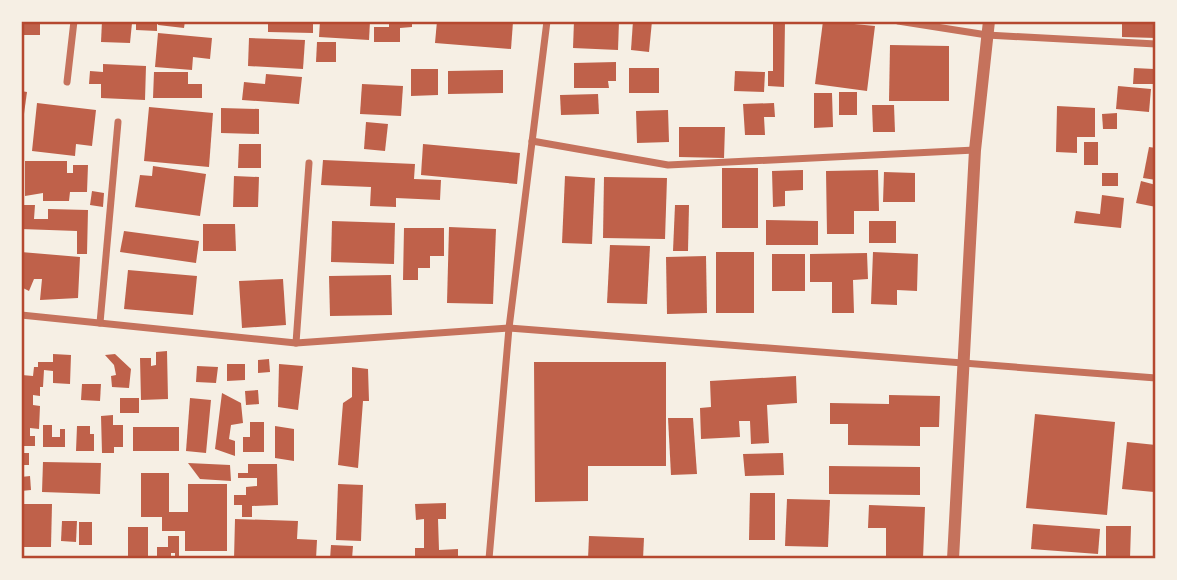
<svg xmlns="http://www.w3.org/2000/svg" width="1177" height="580" font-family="Signika,sans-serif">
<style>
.building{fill:#bf614a}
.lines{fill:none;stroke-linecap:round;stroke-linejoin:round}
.minor{stroke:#c5725c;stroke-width:7}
.tertiary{stroke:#c5725c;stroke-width:12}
.neatline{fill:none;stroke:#b5482f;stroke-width:2.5}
</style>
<rect width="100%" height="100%" fill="#f6efe4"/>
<g class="building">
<polygon points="21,21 40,21 40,35 22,35"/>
<polygon points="102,21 132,23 130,43 101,42"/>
<polygon points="136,21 157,21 157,31 136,30"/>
<polygon points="159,21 185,21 184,28 158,25"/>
<polygon points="268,21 313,21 313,33 268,32"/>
<polygon points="320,21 370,21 369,40 319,37"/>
<polygon points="389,21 412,21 412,27 400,28 400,42 374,42 374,27 389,27"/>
<polygon points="437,21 513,22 511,49 435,43"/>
<polygon points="574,21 619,21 618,50 573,48"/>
<polygon points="633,21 652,21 649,52 631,50"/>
<polygon points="773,21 785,21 784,87 768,86 768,71 773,71"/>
<polygon points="823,21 875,26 867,91 815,84"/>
<polygon points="1122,21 1156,21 1156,38 1122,37"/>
<polygon points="158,33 212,38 210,59 193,57 192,70 155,67"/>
<polygon points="249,38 305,40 303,69 248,66"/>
<polygon points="317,42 336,42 336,62 316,62"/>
<polygon points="890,45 949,46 949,101 889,101"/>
<polygon points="616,62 616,81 608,81 609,88 574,88 574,63"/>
<polygon points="103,64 146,66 145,100 101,98 101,84 89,84 90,71 103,72"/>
<rect x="629" y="68" width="30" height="25"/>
<polygon points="1134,68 1154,69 1153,84 1133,84"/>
<polygon points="411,69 438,69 438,95 411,96"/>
<polygon points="503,70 503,93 448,94 448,71"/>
<polygon points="735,71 765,72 764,92 734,91"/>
<polygon points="154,72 188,72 188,84 202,84 202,98 153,98"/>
<polygon points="266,74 302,77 299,104 242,100 244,82 265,84"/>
<polygon points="362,84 403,86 401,116 360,114"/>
<polygon points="1118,86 1151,89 1149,112 1116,109"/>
<polygon points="21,91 27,92 23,121 21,121"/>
<rect x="839" y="92" width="18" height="23"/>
<polygon points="814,93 832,93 833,127 814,128"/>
<polygon points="598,94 599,114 561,115 560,95"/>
<polygon points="37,103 96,110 92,146 76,144 75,156 32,151"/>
<polygon points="774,103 775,117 764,117 765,135 745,135 743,104"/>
<polygon points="872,105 894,105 895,132 873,132"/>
<polygon points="1057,106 1095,108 1095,137 1077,137 1077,153 1056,152"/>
<polygon points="149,107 213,113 209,167 144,161"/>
<polygon points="221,108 259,109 259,134 221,133"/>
<polygon points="668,110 669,142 637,143 636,111"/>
<polygon points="1117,113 1117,129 1103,129 1102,114"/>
<polygon points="366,122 388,124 385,151 364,149"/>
<polygon points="679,127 725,127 724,158 679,157"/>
<rect x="1084" y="142" width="14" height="23"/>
<polygon points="239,144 261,144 261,168 238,168"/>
<polygon points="423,144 520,153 517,184 421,175"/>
<polygon points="1149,147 1156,148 1156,180 1143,178"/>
<polygon points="323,160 415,164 414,179 441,180 440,200 396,198 396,207 370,206 371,187 321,185"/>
<polygon points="25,161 67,161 67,173 73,173 73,165 88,165 87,192 70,192 69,201 43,201 43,193 25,196"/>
<polygon points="153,166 206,174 200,216 135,207 140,175 152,176"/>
<rect x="722" y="168" width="36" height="60"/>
<polygon points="803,170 803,190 785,191 785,206 773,207 772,171"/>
<polygon points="878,170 879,211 854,211 854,234 827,234 826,171"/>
<polygon points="884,172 915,173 915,202 883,202"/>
<rect x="1102" y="173" width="16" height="13"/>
<polygon points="234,176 259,177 258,207 233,207"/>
<polygon points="565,176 595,178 592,244 562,243"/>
<polygon points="604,177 667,178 665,239 603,238"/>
<polygon points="1141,181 1156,185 1156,207 1136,203"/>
<polygon points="92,191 104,193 103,207 90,205"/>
<polygon points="1102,195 1124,198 1121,228 1074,223 1076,211 1100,214"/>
<polygon points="21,205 35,205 34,219 48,219 48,209 88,210 87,254 77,254 77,231 21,229"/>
<polygon points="675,205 689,205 688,251 673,251"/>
<polygon points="766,220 818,221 818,245 766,245"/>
<polygon points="332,221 395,223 394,264 331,262"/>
<rect x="869" y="221" width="27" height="22"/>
<polygon points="203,224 235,224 236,251 203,251"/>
<polygon points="449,227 496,229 493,304 447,303"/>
<polygon points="404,228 444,228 444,256 430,256 430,268 418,268 418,280 403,280"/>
<polygon points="124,231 199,241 196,263 120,252"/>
<polygon points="610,245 650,246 647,304 607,303"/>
<polygon points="21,252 80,257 78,298 40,300 42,279 34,279 29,291 21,287"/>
<rect x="716" y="252" width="38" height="61"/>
<polygon points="873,252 918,254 917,291 897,290 897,305 871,304"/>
<polygon points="867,253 868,279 853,280 854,313 832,313 832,282 810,282 810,254"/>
<rect x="772" y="254" width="33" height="37"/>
<polygon points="706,256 707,313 667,314 666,257"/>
<polygon points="128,270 197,276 193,315 124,309"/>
<polygon points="391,275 392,315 330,316 329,276"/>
<polygon points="283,279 286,325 242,328 239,281"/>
<polygon points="167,351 168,399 141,400 140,358 151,358 151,366 156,365 156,352"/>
<polygon points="53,354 71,355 70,384 53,383 53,371 44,370 43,387 40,387 40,396 33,395 33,405 40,406 39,429 30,428 30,436 35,436 35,446 21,446 22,375 33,376 34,367 38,367 38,362 53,362"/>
<polygon points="115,354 131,369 129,388 112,387 111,376 116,375 114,365 105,355"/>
<polygon points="269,359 270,372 258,373 258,360"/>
<polygon points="534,362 666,362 666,466 588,466 588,501 535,502"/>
<polygon points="227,364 245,364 245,380 227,381"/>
<polygon points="279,364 303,366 298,410 278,407"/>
<polygon points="197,366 218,367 216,383 196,382"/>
<polygon points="352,367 368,369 369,401 363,401 358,468 338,465 343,403 352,397"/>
<polygon points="796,376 797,403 767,405 769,443 751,444 750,421 739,421 740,437 701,439 700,408 711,407 710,381"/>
<polygon points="82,384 101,384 100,401 81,400"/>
<polygon points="258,390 259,404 246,405 245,391"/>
<polygon points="222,393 241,403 243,423 231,425 229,439 235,441 235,456 215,449"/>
<polygon points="889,395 940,396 939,427 920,427 920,446 848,445 848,424 830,424 830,403 889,404"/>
<rect x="120" y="398" width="19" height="15"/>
<polygon points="190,398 211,400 206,453 186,451"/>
<polygon points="1035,414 1115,422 1107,515 1026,508"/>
<polygon points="113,415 113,425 123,425 123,447 114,447 114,453 102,453 101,416"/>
<polygon points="668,418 693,418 697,474 671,475"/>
<polygon points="250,422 264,422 264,452 243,452 243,437 250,437"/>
<polygon points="43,425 52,425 52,437 60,437 60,429 65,429 65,447 43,447"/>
<polygon points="77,426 90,426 90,434 94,434 94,451 76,451"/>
<polygon points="275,426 294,429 294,461 275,458"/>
<rect x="133" y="427" width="46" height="24"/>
<polygon points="1127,442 1156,445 1154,492 1122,489"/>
<rect x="21" y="453" width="8" height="12"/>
<polygon points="783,453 784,475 745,476 743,454"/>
<polygon points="43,462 101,463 100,494 42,492"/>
<polygon points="188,463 230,465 231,481 200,479"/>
<polygon points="248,464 277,464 278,505 252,506 252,517 242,517 242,505 234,505 234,495 246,495 246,487 257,486 257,478 238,478 238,473 248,473"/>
<polygon points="829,466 920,467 920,495 829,494"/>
<polygon points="141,473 169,473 169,512 188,512 188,484 227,484 227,551 185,551 185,531 162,531 162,517 141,517"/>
<polygon points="30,476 31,490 21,491 21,477"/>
<polygon points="338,484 363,485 361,541 336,540"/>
<polygon points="750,493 775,493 775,540 749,540"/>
<polygon points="787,499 830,500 828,547 785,546"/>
<polygon points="446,503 446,519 438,519 439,550 458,549 458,559 415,559 415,548 424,548 424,519 416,520 415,504"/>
<polygon points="21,504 52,504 51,547 21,547"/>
<polygon points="869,505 925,507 923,559 886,559 886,528 868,528"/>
<polygon points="235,519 298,521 297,539 317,540 316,559 234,559"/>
<polygon points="62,521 77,521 76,542 61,541"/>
<rect x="79" y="522" width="13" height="23"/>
<polygon points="1033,524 1100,529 1098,554 1031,549"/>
<polygon points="1106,526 1131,526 1130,559 1106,559"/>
<rect x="128" y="527" width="20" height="32"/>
<polygon points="168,536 179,536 179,557 175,557 175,553 171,553 171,559 157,559 157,547 168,547"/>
<polygon points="589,536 644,538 643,559 588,559"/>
<polygon points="331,545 353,546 352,559 330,559"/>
</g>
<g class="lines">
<g class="minor">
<polyline points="898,21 987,35 1156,44"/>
<polyline points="67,82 74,21"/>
<polyline points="532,141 668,165 975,150"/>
<polyline points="21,315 296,343 509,328 1156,378"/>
<polyline points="100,323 118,122"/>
<polyline points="296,343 309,163"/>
<polyline points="489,559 509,328 547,21"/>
</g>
<polyline class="tertiary" points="953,559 975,150 989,21"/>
</g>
<rect width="1177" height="580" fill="none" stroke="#f6efe4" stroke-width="46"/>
<rect x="23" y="23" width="1131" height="534" class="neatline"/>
</svg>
